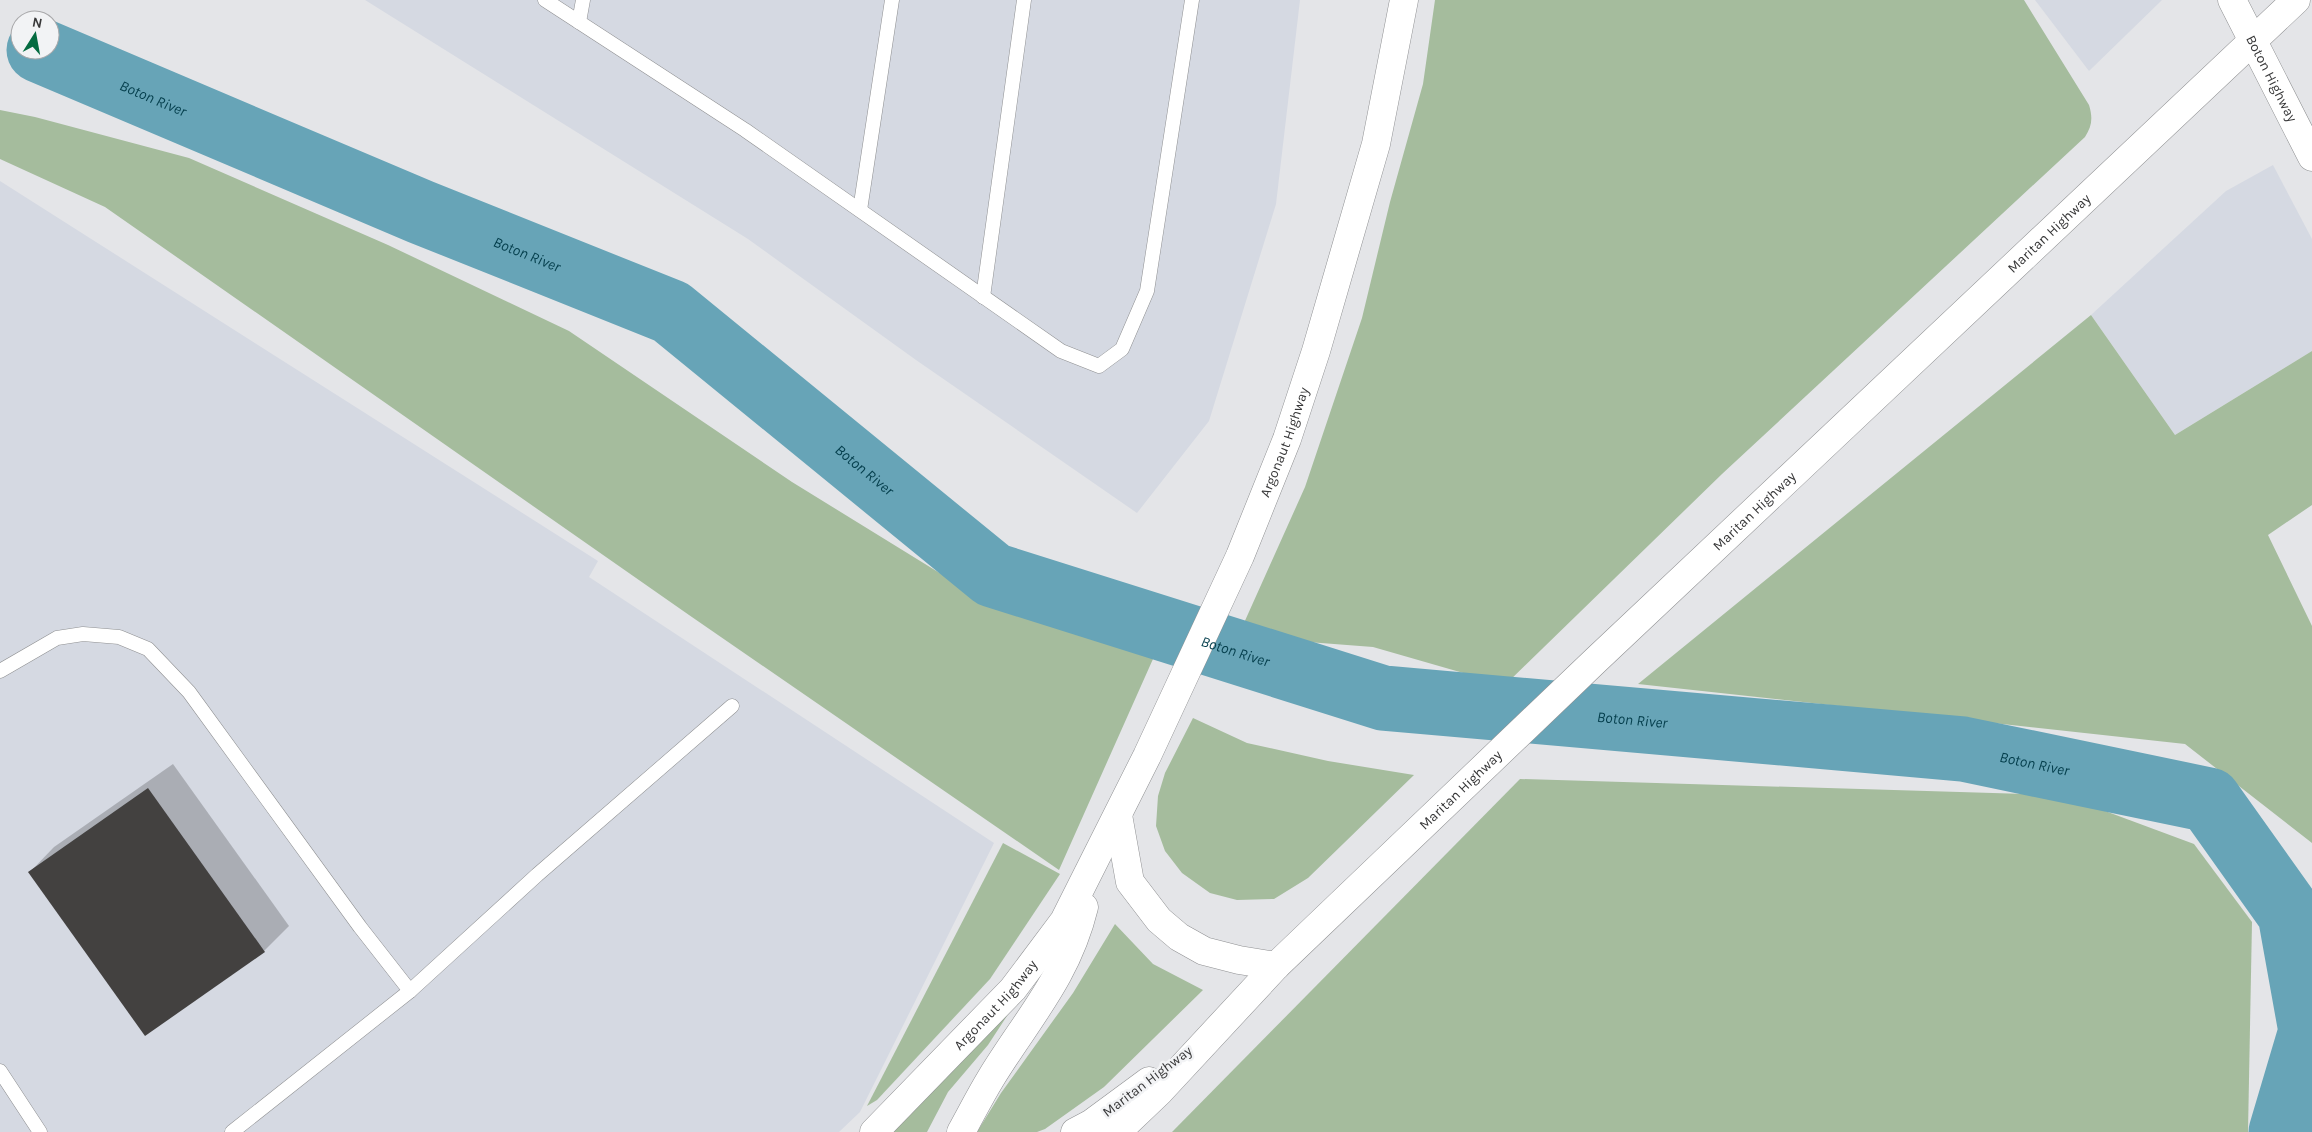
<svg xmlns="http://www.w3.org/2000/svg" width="2312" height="1132" font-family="Karla,sans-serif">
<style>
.built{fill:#d5d9e2}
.green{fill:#a5bc9d}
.shadow{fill:#0003}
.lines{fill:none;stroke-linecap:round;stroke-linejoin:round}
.river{stroke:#67a4b7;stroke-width:65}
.building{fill:#434140}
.service-casing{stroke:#8f9092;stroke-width:15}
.minor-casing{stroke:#8f9092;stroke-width:29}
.secondary-casing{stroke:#8f9092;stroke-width:29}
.primary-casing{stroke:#8f9092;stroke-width:29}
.service{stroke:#fff;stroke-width:14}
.minor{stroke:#fff;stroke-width:28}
.secondary{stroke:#fff;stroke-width:28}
.primary{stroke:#fff;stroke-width:28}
.labels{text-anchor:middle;stroke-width:5;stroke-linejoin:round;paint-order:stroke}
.street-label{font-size:14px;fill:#383839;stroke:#f2f3f5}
.water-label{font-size:15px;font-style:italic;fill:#043e4c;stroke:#f2f3f5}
</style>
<rect width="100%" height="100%" fill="#e4e5e8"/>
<g class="built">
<polygon points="365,0 1300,0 1276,204 1209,421 1137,513 916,360 748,239"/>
<polygon points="2035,0 2162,0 2089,71"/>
<polygon points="2273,165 2312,239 2312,351 2175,435 2091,315 2226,191"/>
<polygon points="0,181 598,561 589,577 994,843 860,1112 839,1132 0,1132"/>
</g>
<g class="green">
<path d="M 1435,0 L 2024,0 L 2089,105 C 2093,118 2092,126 2085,137 L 1722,474 L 1505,685 L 1373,647 L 1308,642 L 1235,643 L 1305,487 L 1362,318 L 1390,202 L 1423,84 Z"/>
<polygon points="0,110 35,117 189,158 388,245 569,331 792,482 951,580 1157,650 1059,870 689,615 105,207 0,159"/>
<polygon points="2091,315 2175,435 2312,351 2312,505 2268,535 2312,626 2312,843 2185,744 1638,684"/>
<polygon points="1193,718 1247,743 1328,761 1414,775 1308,878 1274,899 1237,900 1210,893 1182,873 1165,851 1156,826 1158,796 1165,773"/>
<polygon points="1520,779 2062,795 2194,844 2252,922 2248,1132 1172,1132"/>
<polygon points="1003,843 1060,874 990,979 877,1100 867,1106"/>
<polygon points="1115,924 1153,964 1203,990 1104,1087 1045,1129 1037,1132 977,1132 1001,1093 1073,993"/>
<polygon points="1020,996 988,1045 948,1092 927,1132 891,1132"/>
</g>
<polygon class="shadow" points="173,764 289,926 264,951 145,1034 30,872 54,847"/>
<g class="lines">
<path class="river" id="s1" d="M 39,50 L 421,212 L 671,312 L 993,575 L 1383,698 L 1963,749 L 2209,800 L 2290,914 L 2311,1031 L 2281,1132"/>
</g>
<polygon class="building" points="148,788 265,952 145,1036 28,872"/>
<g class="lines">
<g class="service-casing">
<g id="service">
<polyline points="545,0 745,130 1061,351 1099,366 1122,349 1147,291 1192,0"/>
<polyline points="579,22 583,0"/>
<polyline points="860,210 892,0"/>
<polyline points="983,297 1024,0"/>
<polyline points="0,671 57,638 83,634 119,637 148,649 189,692 360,927 410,991"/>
<polyline points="0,1071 40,1132"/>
<polyline points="232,1132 410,991 537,875 732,706"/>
</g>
</g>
<g class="minor-casing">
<g id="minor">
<path id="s2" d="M 2232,0 L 2312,157"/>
</g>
</g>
<g class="secondary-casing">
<g id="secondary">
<polyline points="1075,1132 1092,1123 1149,1081"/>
<path id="s3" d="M 1117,1132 L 1160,1091 L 1276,966 L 1596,660 L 2296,0"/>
</g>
</g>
<g class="primary-casing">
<g id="primary">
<polyline points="1118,815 1130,882 1159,920 1179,937 1204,951 1239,960 1276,966"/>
<path id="s4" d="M 874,1132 L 1013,989 L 1064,921 L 1147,756 L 1240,556 L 1287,439 L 1316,351 L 1376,144 L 1404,0"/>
<path d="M 961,1132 C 971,1114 980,1096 991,1078 C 1027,1019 1067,977 1084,907"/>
</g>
</g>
<use href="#service" class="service"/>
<use href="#minor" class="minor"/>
<use href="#secondary" class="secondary"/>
<use href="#primary" class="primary"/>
</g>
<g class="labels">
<g class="street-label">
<text dy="5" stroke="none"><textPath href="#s2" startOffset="88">Boton Highway</textPath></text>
<text dy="5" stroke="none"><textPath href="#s3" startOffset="1295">Maritan Highway</textPath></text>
<text dy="5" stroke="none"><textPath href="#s4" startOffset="812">Argonaut Highway</textPath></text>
<text dy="5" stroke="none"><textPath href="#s3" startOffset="890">Maritan Highway</textPath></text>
<text dy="5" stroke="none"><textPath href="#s3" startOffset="485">Maritan Highway</textPath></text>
<text dy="5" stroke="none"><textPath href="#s4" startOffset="176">Argonaut Highway</textPath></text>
<text transform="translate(1147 1081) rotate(-37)" y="5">Maritan Highway</text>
</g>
<g class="water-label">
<text dy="5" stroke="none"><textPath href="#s1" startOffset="124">Boton River</textPath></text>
<text dy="5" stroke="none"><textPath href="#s1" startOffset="529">Boton River</textPath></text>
<text dy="5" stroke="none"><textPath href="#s1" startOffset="934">Boton River</textPath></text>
<text dy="5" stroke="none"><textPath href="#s1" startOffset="1354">Boton River</textPath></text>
<text dy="5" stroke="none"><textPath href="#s1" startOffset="1759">Boton River</textPath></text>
<text dy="5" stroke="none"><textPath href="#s1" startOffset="2164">Boton River</textPath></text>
</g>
</g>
<g transform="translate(35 35) rotate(11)"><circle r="24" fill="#f2f3f5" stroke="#a8a8aa"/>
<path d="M0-4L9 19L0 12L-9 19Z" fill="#056b41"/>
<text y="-8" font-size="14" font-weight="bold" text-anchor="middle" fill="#383839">N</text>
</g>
</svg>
